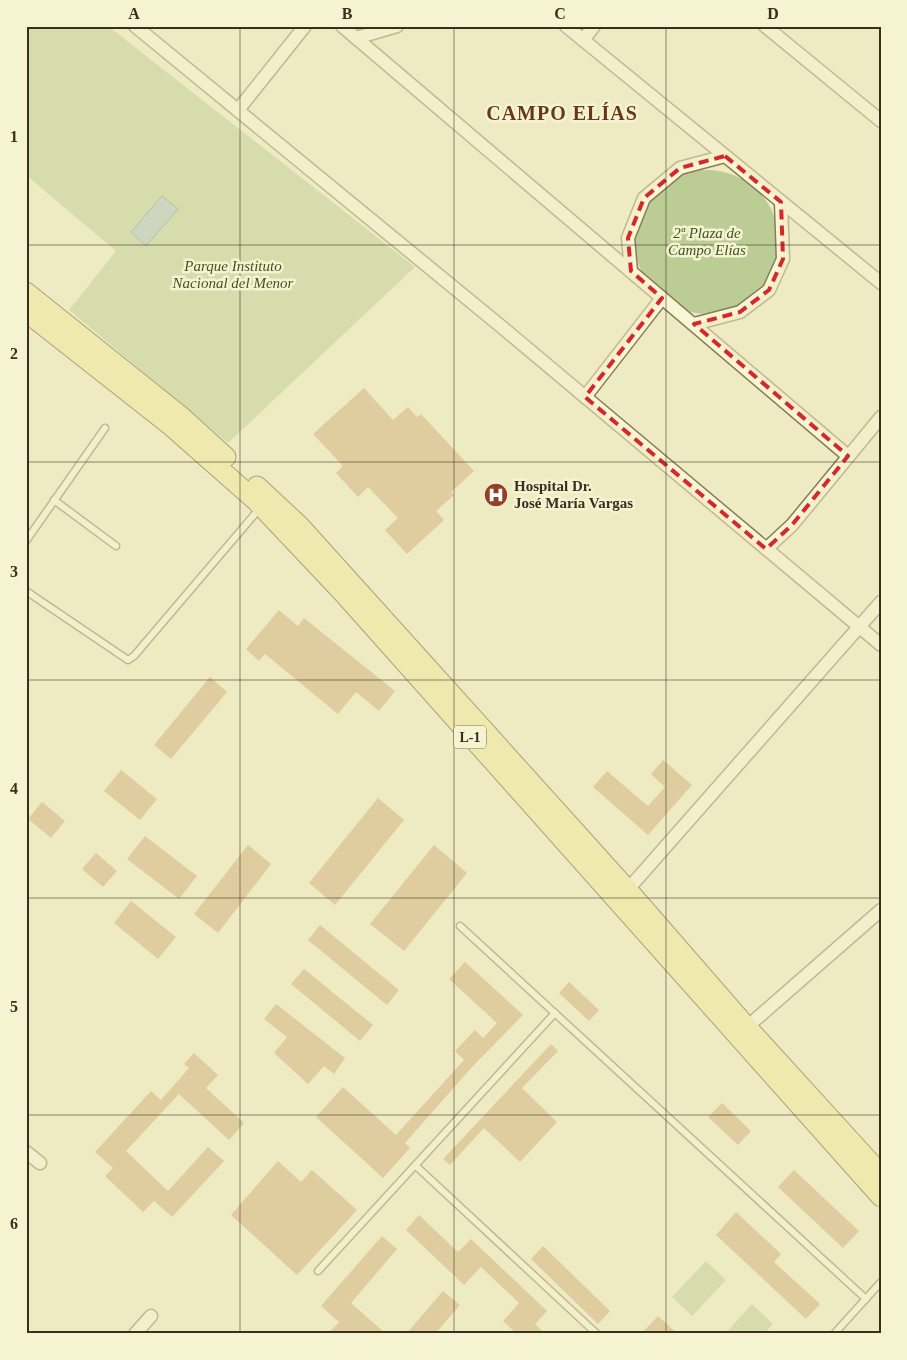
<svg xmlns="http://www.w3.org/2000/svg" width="907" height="1360" font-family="'Times New Roman',serif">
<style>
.green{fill:#bbcd95}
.water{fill:#a4c1be;stroke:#6b8f8d}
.building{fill:#cdac77}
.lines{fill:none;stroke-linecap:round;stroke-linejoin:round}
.service-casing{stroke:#887c59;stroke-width:9}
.minor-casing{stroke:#887c59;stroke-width:15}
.primary-casing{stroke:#56482d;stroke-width:21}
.service{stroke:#f9f6d5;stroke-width:6}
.minor{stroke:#f9f6d5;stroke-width:12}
.primary{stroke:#f2e998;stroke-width:19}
.marked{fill:none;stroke:#d62828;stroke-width:4;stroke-dasharray:10 6;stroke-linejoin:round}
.grid{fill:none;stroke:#382f1d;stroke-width:1;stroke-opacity:0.55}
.labels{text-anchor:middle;stroke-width:5;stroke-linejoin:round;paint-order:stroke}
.shield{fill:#f6f3d1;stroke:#716a53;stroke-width:1}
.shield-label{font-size:14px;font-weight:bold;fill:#382f1d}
.park-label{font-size:15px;font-style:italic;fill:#3e5523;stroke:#f6f3d1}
.poi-label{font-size:15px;font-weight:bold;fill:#382f1d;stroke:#f6f3d1;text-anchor:start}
.district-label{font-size:20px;font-weight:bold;letter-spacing:1px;fill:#653a1c;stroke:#f6f3d1}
.neatline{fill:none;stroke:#382f1d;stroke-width:2}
.grid-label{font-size:16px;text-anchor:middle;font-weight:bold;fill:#382f1d}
</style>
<rect width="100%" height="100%" fill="#eeeac1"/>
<g class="green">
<polygon points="26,26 108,26 415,267 228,443 69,310 116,251 26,175"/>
<circle cx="707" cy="242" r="72"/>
<polygon points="706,1261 726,1280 692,1316 672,1297"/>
<polygon points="752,1304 773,1324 764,1334 725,1334"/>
</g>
<polygon class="water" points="162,196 178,209 146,246 131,232"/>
<g class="building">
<polygon points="364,388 393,420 408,407 417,417 421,414 474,471 451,492 454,495 436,511 444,520 407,554 385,530 398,518 368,487 358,497 336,473 343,466 313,434"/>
<polygon points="279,610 298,626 304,618 395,691 379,711 356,692 338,714 265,654 259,661 246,649"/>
<polygon points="210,677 227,692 171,759 154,745"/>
<polygon points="663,760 692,785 648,835 593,787 607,771 648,806 665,787 651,774"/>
<polygon points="121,770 157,799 140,820 104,791"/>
<polygon points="378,798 404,820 335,905 309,883"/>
<polygon points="42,802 65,821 51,838 28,819"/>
<polygon points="145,836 197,876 179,899 127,859"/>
<polygon points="248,845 271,864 218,933 194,914"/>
<polygon points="434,845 467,873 404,951 370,924"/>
<polygon points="96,853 117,871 103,887 82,869"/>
<polygon points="131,901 176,937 158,959 114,923"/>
<polygon points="320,925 399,990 387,1005 308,940"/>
<polygon points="465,962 523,1015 472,1067 405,1143 410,1148 383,1178 316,1117 343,1087 396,1135 464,1060 455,1051 475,1030 483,1038 497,1023 449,979"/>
<polygon points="304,969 373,1025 360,1041 291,984"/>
<polygon points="569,982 599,1010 589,1021 559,993"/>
<polygon points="276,1004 345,1058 334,1074 324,1066 308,1084 274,1053 287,1037 264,1019"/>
<polygon points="551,1044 558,1051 522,1088 557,1122 520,1162 484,1128 450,1165 443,1159"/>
<polygon points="194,1053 218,1075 206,1088 244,1123 229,1140 179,1094 126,1151 168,1191 208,1147 224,1161 172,1217 154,1201 143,1212 105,1176 113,1168 95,1152 151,1091 161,1100 189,1068 184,1064"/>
<polygon points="722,1103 751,1131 738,1145 708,1117"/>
<polygon points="278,1161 301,1182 312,1170 357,1210 297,1275 231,1215"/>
<polygon points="794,1170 859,1231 843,1248 778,1187"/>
<polygon points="736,1212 781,1254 774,1262 820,1304 806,1319 716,1235"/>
<polygon points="419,1215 458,1252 471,1239 547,1311 535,1324 545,1334 517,1334 503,1321 519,1303 481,1267 464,1285 406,1230"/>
<polygon points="382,1236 397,1249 351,1303 386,1334 328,1334 339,1322 321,1306"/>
<polygon points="543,1246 610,1311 598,1324 531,1259"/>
<polygon points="443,1291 460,1305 435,1334 406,1334"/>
<polygon points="658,1316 678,1334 641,1334"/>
</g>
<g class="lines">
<g class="service-casing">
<g id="service">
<polyline points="54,500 116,546"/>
<polyline points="26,541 105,428"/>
<polyline points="26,591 128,660 134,656 260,508"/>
<polyline points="460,926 866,1299"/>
<polyline points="416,1166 597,1334"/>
<polyline points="318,1271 555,1013"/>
<polyline points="834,1334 881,1282"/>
</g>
</g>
<g class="minor-casing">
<g id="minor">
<polyline points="135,26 503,328 881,645"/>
<polyline points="342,26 848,456"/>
<polyline points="566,26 881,283"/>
<polyline points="765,26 881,121"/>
<polyline points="356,38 397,26"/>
<polyline points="583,40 594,26"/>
<polyline points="238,110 305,26"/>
<polyline points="631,271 628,238 644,198 680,168 725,156"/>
<polyline points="694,324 740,312 769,290 783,259 781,202"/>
<polyline points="585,397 662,298"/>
<polyline points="766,549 792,525 881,417"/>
<polyline points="623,895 881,602"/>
<polyline points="747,1027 881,910"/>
<polyline points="26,1152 40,1163"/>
<polyline points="135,1334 151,1316"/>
</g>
</g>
<g class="primary-casing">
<g id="primary">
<polyline points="26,292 182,417 226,457"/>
<polyline points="26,312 171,426 255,500 342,592 881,1197"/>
<polyline points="257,486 300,526 628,890 747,1027 881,1174"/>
</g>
</g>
<use href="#service" class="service"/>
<use href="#minor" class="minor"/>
<use href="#primary" class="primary"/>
</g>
<path d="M0 0H907V1360H0ZM 725,156 L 781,202 L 783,259 L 769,290 L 740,312 L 694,324 L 848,456 L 792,525 L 766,549 L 585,397 L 662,298 L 631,271 L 628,238 L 644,198 L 680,168 Z" fill="#eeeac1" fill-opacity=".55" fill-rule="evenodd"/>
<path class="marked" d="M 725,156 L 781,202 L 783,259 L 769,290 L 740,312 L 694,324 L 848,456 L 792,525 L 766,549 L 585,397 L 662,298 L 631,271 L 628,238 L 644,198 L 680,168 Z"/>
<path class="grid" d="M 240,26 L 240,1334M 454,26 L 454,1334M 666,26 L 666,1334M 26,245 L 881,245M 26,462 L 881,462M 26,680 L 881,680M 26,898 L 881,898M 26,1115 L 881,1115"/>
<defs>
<g id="hospital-disc" transform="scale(1.25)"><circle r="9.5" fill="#983e28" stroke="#f6f3d1"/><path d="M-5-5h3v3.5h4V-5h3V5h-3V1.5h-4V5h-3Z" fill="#fff"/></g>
</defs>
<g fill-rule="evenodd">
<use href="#hospital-disc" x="496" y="495"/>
</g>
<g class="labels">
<rect class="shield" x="454" y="725.5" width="32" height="23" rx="4"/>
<g class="shield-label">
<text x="470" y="742">L-1</text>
</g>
<g class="park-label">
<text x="707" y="238">2ª Plaza de<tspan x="707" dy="17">Campo Elías</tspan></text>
<text x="233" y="271">Parque Instituto<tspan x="233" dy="17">Nacional del Menor</tspan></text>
</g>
<g class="poi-label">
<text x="514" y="491">Hospital Dr.<tspan x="514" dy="17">José María Vargas</tspan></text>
</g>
<g class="district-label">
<text x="562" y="120">CAMPO ELÍAS</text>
</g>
</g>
<rect width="907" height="1360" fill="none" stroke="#f6f3d1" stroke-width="55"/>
<rect x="28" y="28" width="852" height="1304" class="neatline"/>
<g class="grid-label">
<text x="134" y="19">A</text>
<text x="347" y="19">B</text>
<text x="560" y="19">C</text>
<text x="773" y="19">D</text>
<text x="14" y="142">1</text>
<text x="14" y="359">2</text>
<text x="14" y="577">3</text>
<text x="14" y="794">4</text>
<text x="14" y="1012">5</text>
<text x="14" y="1229">6</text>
</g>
</svg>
